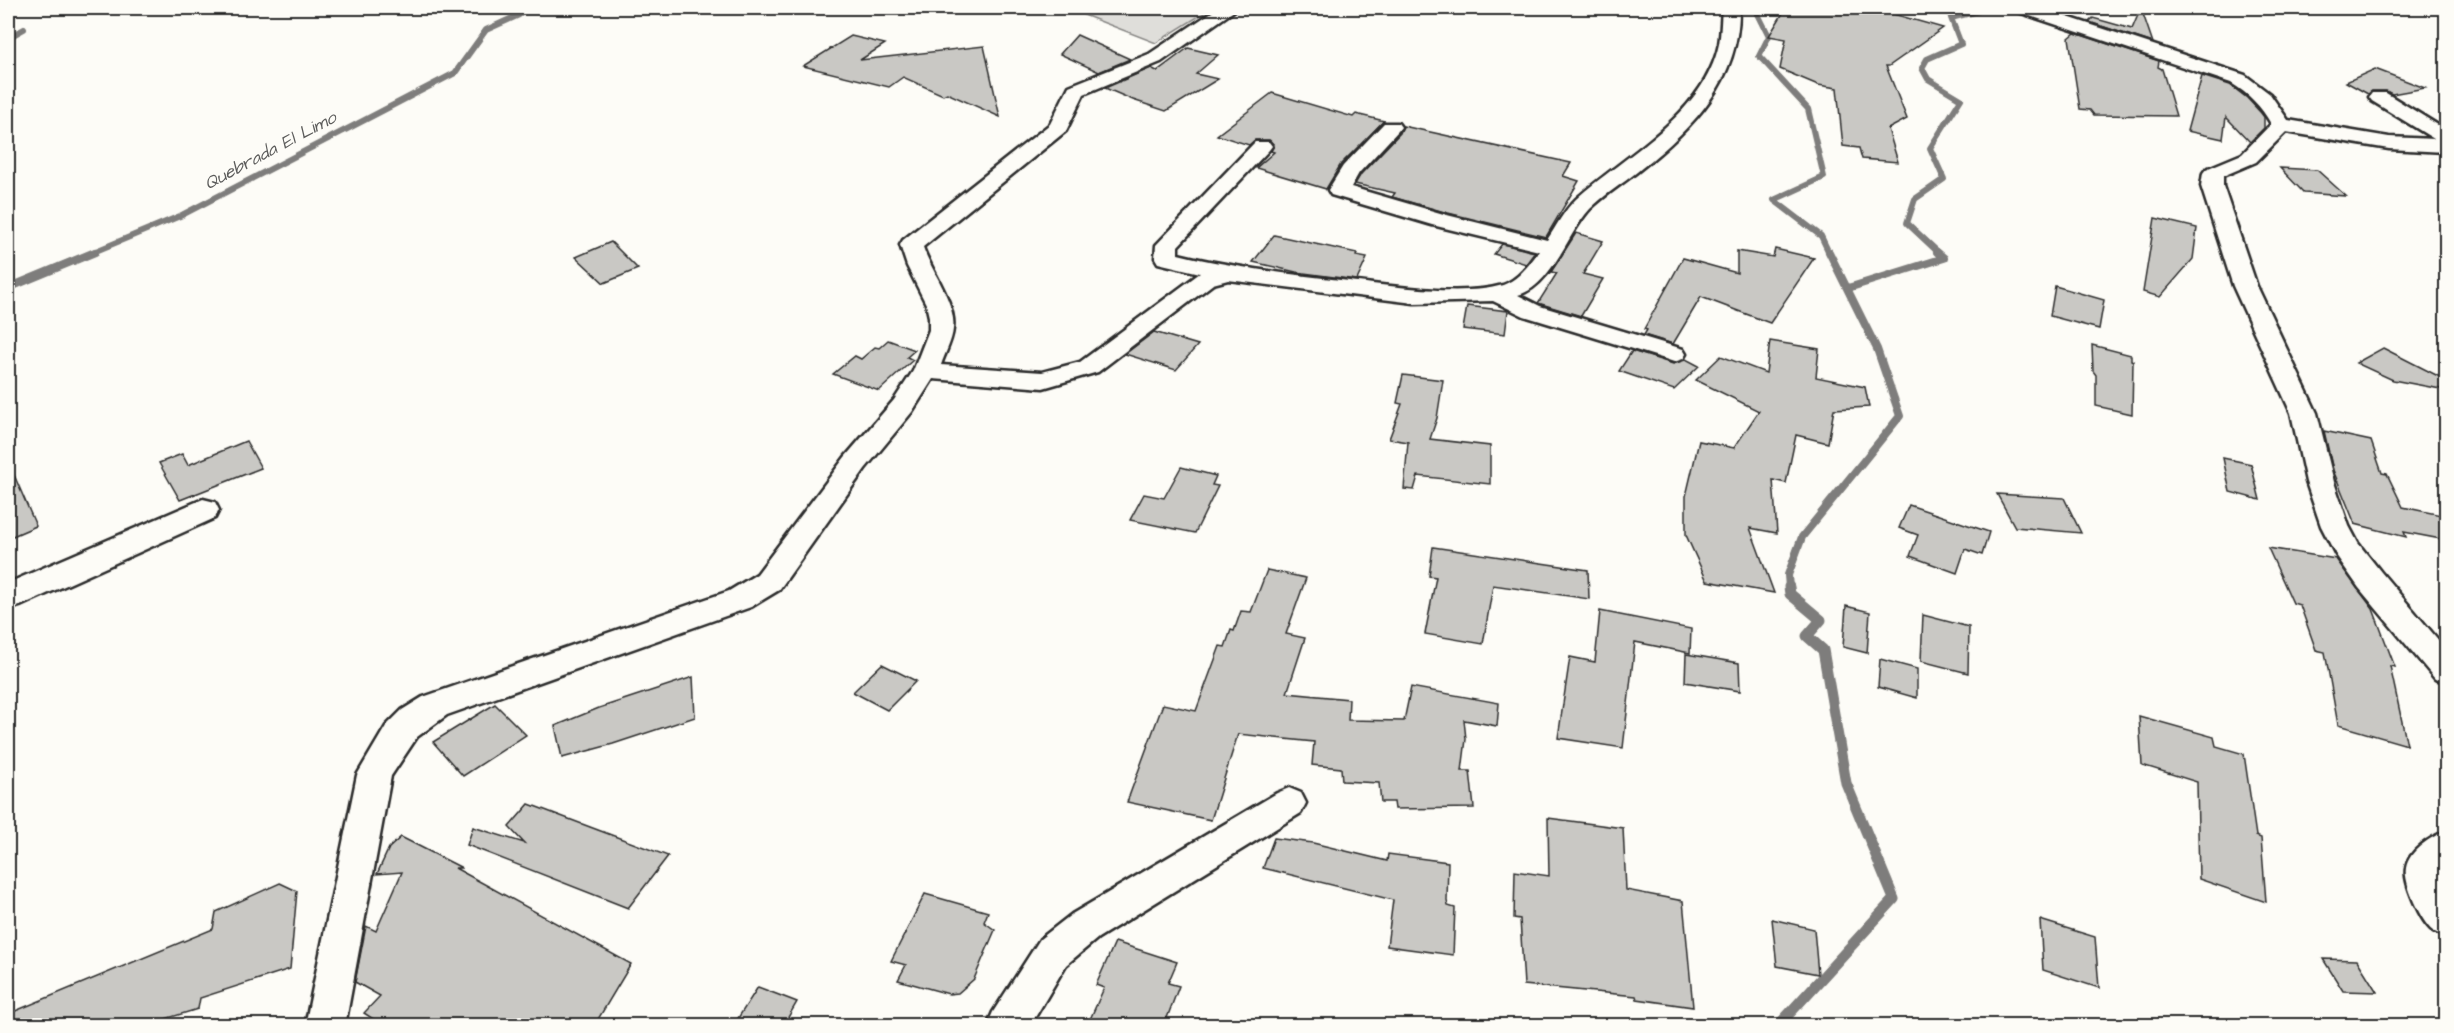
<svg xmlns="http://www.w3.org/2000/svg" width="2454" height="1033" font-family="'Architects Daughter',sans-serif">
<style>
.green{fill:#dfdeda;stroke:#858482;stroke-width:1.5}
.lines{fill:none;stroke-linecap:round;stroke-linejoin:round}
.stream-far2{stroke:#7e7d7b;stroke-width:6}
.stream-far1{stroke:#7e7d7b;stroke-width:8}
.stream{stroke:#7e7d7b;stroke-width:11}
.building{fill:#c9c8c4;stroke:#2b2b2b;stroke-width:1.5}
.minor-casing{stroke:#2b2b2b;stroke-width:5}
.tertiary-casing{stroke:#2b2b2b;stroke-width:5}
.minor{fill:#fdfcf7;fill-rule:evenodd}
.tertiary{fill:#fdfcf7;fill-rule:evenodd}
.labels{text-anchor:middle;stroke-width:5;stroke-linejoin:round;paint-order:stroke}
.far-water-label{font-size:18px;font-style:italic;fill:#5b5b5a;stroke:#fdfcf7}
</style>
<rect width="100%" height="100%" fill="#fdfcf7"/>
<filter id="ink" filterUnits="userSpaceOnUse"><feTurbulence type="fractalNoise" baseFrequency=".0167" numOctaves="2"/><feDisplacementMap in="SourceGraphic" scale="12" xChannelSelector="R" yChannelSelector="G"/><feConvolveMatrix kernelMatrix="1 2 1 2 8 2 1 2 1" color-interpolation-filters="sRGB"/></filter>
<g filter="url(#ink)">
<polygon class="green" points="1066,8 1212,8 1156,43"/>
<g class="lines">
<g class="stream-far2">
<polyline points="1755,8 1769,36 1759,56 1808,109 1824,177 1774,200 1821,236 1829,253"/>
<polyline points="8,38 24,29"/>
<polyline points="91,253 180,216 455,73 486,30 519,15 524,8"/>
<polyline points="1939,253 1907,223 1915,199 1944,179 1930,148 1961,99 1928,79 1922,68 1927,59 1961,44 1951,18 1978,11 1973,8"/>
</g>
<g class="stream-far1">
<polyline points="8,288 95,252"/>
<polyline points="1848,288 1944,258 1937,252"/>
<polyline points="1789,588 1788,575 1802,537 1900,416 1877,349 1829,252"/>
</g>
<polyline class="stream" points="1778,1026 1894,899 1846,783 1823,650 1807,636 1821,620 1790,594 1789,587"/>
</g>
<g class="building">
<polygon points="1786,8 1872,8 1943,28 1889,66 1886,66 1907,119 1888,129 1898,162 1862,159 1859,148 1843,146 1837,88 1818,85 1780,69 1786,39 1769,36"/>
<polygon points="2141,8 2153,43 2089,22 2093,18 2132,29"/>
<polygon points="2075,33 2159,61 2158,67 2162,69 2176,116 2094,115 2090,110 2080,109 2069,38"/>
<polygon points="1077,35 1130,59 1099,72 1060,54"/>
<polygon points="851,36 885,44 860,60 984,46 1000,117 947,93 943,95 903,77 889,87 803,66"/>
<polygon points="1188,48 1218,55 1196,74 1218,79 1166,111 1133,100 1105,88 1151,68 1157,71"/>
<polygon points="2375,69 2425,88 2392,94 2386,91 2372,91 2368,94 2346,82"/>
<polygon points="2202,76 2230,85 2247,98 2261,113 2264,117 2264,128 2250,142 2226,117 2223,139 2187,131"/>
<polygon points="1272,93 1353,117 1356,114 1384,121 1341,164 1326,189 1256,168 1274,152 1271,151 1274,145 1269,140 1255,140 1249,145 1217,135"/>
<polygon points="1403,126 1571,163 1563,176 1579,181 1546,237 1448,213 1392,197 1395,193 1355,184 1361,174 1400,133"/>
<polygon points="2280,168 2317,170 2346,196 2304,193"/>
<polygon points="2155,218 2197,228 2193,259 2160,297 2143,292"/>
<polygon points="1576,233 1603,241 1583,274 1603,279 1581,316 1538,303 1557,273 1551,272"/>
<polygon points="1274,235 1357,253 1356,256 1367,258 1357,280 1296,272 1253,262"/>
<polygon points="611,242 638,269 604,283 576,257"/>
<polygon points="1502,244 1535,252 1526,264 1494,254"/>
<polygon points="1775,249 1814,258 1770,323 1701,297 1673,344 1644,335 1647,330 1644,329 1683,258 1737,273 1737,251 1773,257"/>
<polygon points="2055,286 2104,300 2099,329 2050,316"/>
<polygon points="1467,306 1508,311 1505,334 1463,329"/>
<polygon points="1154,332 1198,345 1176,370 1125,354"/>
<polygon points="888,340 915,350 907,357 913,360 879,391 833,374 855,356 861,359 875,347 879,348"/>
<polygon points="1770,341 1819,349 1816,377 1865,387 1869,407 1834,409 1828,443 1796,435 1786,483 1773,480 1777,533 1750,528 1774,593 1707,581 1686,535 1686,496 1699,441 1734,448 1759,411 1696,380 1721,356 1766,373"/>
<polygon points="2092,345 2131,355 2131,360 2133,361 2132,414 2096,406 2096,375 2093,371"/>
<polygon points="2383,348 2446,380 2446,390 2393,380 2356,363"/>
<polygon points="1632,351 1673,364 1686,359 1699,366 1674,390 1619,371"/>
<polygon points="1403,375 1443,380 1437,418 1430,439 1490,446 1490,484 1418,476 1414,490 1404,489 1408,442 1389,439 1402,404 1397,403"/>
<polygon points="2324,431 2371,441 2382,473 2387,474 2403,507 2446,516 2446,540 2404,532 2406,537 2355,524 2333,470"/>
<polygon points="246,441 261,468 180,500 159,463 182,454 188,465"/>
<polygon points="2223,458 2251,464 2260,500 2230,492"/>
<polygon points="8,461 36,526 8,538"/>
<polygon points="1181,467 1216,476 1212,485 1218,486 1195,533 1130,520 1144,494 1164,498"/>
<polygon points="1997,494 2064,498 2081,533 2015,527"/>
<polygon points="1909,505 1989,532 1982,555 1965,549 1957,573 1910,556 1918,535 1899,528"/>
<polygon points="1433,547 1588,570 1589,599 1493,585 1483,644 1425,634 1436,577 1429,576"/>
<polygon points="2268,548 2336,559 2373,609 2395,667 2390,666 2407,745 2338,725 2325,652 2316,650 2300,605 2293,603"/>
<polygon points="1267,570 1306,578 1286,634 1305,638 1287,693 1349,699 1348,720 1404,721 1411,687 1499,703 1497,726 1464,720 1466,739 1462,771 1470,771 1474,808 1395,809 1394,802 1381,802 1379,783 1342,781 1341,768 1312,765 1314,742 1238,734 1211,820 1127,802 1163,704 1196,711 1220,646 1225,647 1231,630 1234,631 1241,611 1251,612"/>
<polygon points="1846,606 1870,612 1867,653 1843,647"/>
<polygon points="1600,611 1691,629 1690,653 1635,642 1623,748 1558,738 1570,657 1595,662"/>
<polygon points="1923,615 1969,627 1968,673 1921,661"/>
<polygon points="1686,654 1739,663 1740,691 1685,682"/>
<polygon points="1880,659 1917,669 1917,698 1878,687"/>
<polygon points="882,664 916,681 887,710 853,692"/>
<polygon points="693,677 695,717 613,744 562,758 555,726 599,708"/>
<polygon points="495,704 526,735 463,776 433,742"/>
<polygon points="2139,716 2214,737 2216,746 2244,754 2256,836 2261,838 2266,902 2199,879 2197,782 2142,765"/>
<polygon points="529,804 598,830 668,856 628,908 467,845 473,827 524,843 509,827"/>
<polygon points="1548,818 1623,828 1626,890 1683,901 1693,1007 1637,999 1636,996 1524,985 1520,919 1514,918 1515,871 1549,876"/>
<polygon points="401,837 462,868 455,868 631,964 594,1026 384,1026 364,1013 380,996 355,982 366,926 376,931 402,872 377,874 389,848"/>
<polygon points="1274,838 1313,843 1387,861 1388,854 1448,862 1447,901 1448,906 1455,908 1453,955 1387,946 1393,900 1263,868"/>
<polygon points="280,883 297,891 290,969 200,998 198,1009 142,1026 8,1026 8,1014 213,929 216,912"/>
<polygon points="925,894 988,912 984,922 995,930 974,979 958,993 949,994 898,980 906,965 891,961"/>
<polygon points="1772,919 1814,929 1818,974 1777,966"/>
<polygon points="2040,920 2095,937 2099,988 2043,970"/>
<polygon points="1115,942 1177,962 1168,983 1179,986 1164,1026 1087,1026 1104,988 1096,985"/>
<polygon points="2323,959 2357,960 2377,992 2343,991"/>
<polygon points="758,987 797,1002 783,1026 733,1026"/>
</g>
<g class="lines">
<g class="minor-casing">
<g id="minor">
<path d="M 1218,8 L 1238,8 L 1161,62 L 1084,94 L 1066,131 L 923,247 C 931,271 957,304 953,329 C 952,341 945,353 941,365 L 1042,372 L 1080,362 L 1200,273 L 1158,263 L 1155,258 L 1156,245 L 1255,142 L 1269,142 L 1272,146 L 1269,150 L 1178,246 L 1178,254 C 1234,268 1291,274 1349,281 C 1391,286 1463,297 1503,285 C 1518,280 1530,264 1539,251 L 1432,225 L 1331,195 L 1328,190 L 1343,166 L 1384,123 L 1398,123 L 1401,127 L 1398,131 L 1359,173 L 1351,187 L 1447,215 L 1547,240 C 1556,227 1564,210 1576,199 C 1625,155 1704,115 1719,44 C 1721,33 1721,20 1722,8 L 1739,8 C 1740,81 1692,129 1637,172 C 1622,184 1604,195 1590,209 C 1568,232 1552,286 1518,295 L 1540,306 L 1683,349 L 1686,354 L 1683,359 L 1674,362 L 1665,359 L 1524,316 L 1493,301 L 1414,303 L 1228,280 L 1213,284 L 1098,372 L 1043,388 L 933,379 L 912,412 L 865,469 L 779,590 L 751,607 L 447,715 L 417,737 L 391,776 L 345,1026 L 305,1026 L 357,775 L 386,726 L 402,710 L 423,697 L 729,591 L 757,574 L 845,457 L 894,400 L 913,371 L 929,330 L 929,317 L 926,304 L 907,266 L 900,245 L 903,240 L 1050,124 L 1069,86 L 1149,54 Z"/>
<path d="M 2015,8 L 2040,8 L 2245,75 L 2270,94 L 2288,120 L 2389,137 L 2434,139 L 2372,101 L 2369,97 L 2372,93 L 2386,93 L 2446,130 L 2445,152 L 2389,149 L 2286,132 L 2256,162 L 2223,176 L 2223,186 L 2257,286 L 2317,413 L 2334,482 L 2349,526 L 2358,543 L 2381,572 L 2446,649 L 2446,682 L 2435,679 L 2359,588 L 2336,555 L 2321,526 L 2306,482 L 2291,413 L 2233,286 L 2201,186 L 2203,173 L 2206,169 L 2242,154 L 2271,124 C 2261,106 2249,94 2231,83 L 2018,12 Z"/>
<polygon points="1289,788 1301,793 1306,803 1301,813 1098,938 1066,965 1030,1026 987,1026 993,1012 1040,939 1072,914 1277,793"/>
<path d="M 2446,831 L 2446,869 L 2442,873 L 2446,889 L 2446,936 C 2442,935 2436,933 2433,931 C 2421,922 2403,882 2406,868 C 2409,850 2431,837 2446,831 Z"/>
</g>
</g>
<g class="tertiary-casing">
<polygon id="tertiary" points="203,499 215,502 219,510 215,518 20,606 8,610 8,583"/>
</g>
<use href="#minor" class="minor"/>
<use href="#tertiary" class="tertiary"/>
</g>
</g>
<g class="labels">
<g class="far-water-label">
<text transform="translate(270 150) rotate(-28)" y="6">Quebrada El Limo</text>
</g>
</g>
<rect width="2454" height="1033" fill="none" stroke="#fdfcf7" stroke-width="30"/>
<rect x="15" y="15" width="2424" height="1003" fill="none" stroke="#2b2b2b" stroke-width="2" filter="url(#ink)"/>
</svg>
